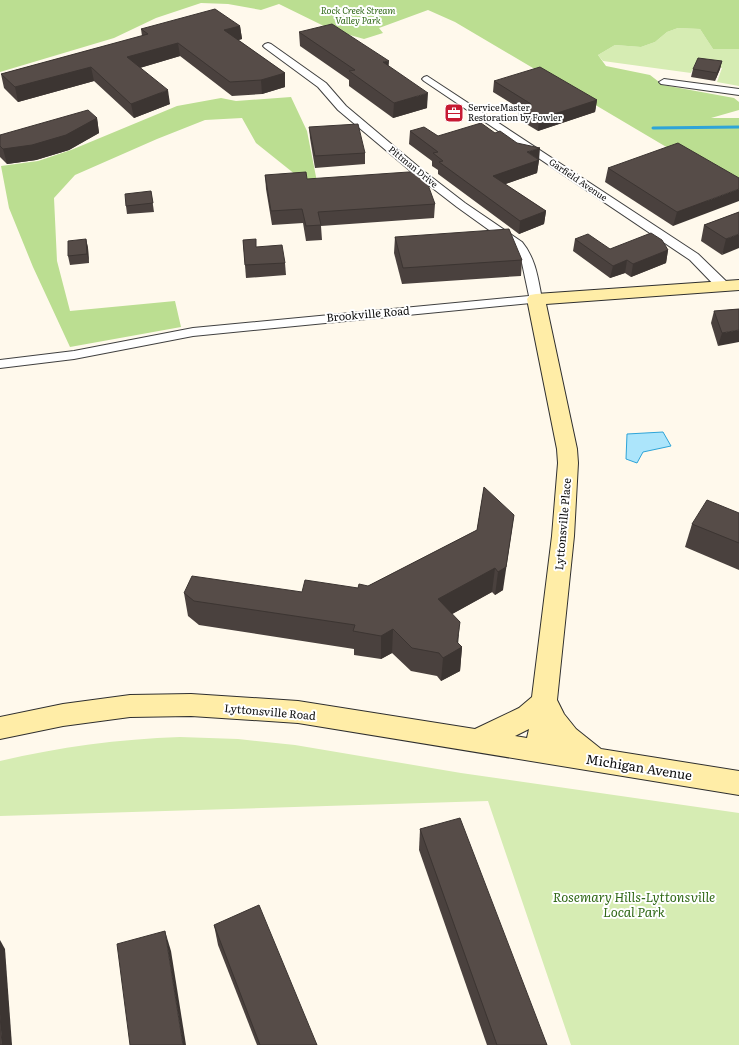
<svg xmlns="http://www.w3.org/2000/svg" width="739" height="1045" font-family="Literata,serif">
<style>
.green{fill:#d6ecb3}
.forest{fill:#bbde91}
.water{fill:#ace5fb;stroke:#2ea4d8}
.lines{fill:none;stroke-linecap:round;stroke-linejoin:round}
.stream{stroke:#2ea4d8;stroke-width:3}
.street-casing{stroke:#404040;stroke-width:2}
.secondary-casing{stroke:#2f2f2f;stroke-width:2}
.street{fill:#fff;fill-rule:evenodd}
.secondary{fill:#ffeda7;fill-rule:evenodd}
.wall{fill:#4a413e}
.shaded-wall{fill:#3c3532}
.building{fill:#564c48;stroke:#3c3532}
.labels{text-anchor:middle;stroke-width:4;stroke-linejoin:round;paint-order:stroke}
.far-park-label{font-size:9px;font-style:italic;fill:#316918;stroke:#fff}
.far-poi-label{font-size:9px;fill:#0d0d0d;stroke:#fff;text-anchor:start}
.far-street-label{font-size:9px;fill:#0d0d0d;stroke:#fff}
.street-label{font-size:11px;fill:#0d0d0d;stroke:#fff}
.near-street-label{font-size:13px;fill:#0d0d0d;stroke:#fff}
.near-park-label{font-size:13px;font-style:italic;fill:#316918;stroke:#fff}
</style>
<rect width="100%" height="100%" fill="#fff9ec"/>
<g class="green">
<polygon points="678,28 700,29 713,49 739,49 739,86 717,82 722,68 695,64 691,73 603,61 598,55 615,45 641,47 655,42 667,32"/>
<path d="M 180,737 L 238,739 L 295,745 L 461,773 L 739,813 L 739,1045 L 571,1045 L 488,801 L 0,816 L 0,761 C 59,747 119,739 180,737 Z"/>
</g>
<g class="forest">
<polygon points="0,0 739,0 739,49 713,49 700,29 678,28 667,32 655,42 641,47 615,45 598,55 606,66 650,75 663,85 734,98 739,102 739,110 711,118 739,118 739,190 455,22 428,10 379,28 383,33 364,39 332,30 279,4 261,10 228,4 201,3 156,18 114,38 0,72"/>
<polygon points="291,97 307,131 318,187 296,175 256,143 242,118 205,120 157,139 75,175 54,198 57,261 70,311 175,301 181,327 70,347 33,267 9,208 1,166 38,161 71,150 177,106 221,98 236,101"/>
</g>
<polygon class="water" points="663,432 671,446 643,452 637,463 626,459 627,434"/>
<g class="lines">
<polyline class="stream" points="653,128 739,127"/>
<g class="street-casing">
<g id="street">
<path d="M 268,43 L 271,44 L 326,83 L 346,106 L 421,169 L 465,203 L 522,242 C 536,259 538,279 542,299 L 541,302 L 193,336 L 74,359 L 0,368 L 0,360 L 74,351 L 193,328 L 529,296 L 522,263 L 514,248 L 457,207 L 413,173 L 338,110 L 318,87 L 265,48 L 263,46 L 265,44 Z"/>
<polygon points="427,76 698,254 729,284 730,287 729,290 719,290 690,260 424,81 422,79 424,77"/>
<polygon points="664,79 739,89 739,95 661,84 659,82"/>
</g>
</g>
<g class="secondary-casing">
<path id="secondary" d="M 739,280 L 739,290 L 546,304 L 577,449 L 578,463 L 574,536 L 557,700 L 564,714 L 576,729 L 601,749 L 739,771 L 739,795 L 298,723 L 191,716 L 130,717 L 63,726 L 0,739 L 0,717 L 63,704 L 130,695 L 191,694 L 298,701 L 475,729 L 519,708 L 532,697 L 552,536 L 558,463 L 557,449 L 527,299 L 530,295 L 536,294 ZM 529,729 L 527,738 L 515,736 Z"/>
</g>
<use href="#street" class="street"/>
<use href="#secondary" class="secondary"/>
</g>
<g class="wall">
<polygon points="240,26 242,39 238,40 285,73 285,87 262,94 232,96 180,56 140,68 170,104 134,118 94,81 18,102 4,88 1,74 142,36 141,29"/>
<polygon points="299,32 388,66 427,108 393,118 349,86 349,80 300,46"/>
<polygon points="722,61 720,69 715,81 691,77 693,69"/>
<polygon points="494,81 597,100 595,112 538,131 518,119 519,108 493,92"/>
<polygon points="97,118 99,133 69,150 36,160 7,164 0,157 0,135"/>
<polygon points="309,127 365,153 365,164 315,168 310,138"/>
<polygon points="410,131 438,136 495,133 539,160 537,173 505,184 546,211 544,224 519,234 438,174 438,170 432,166 432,161 409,144"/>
<polygon points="608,168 739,178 673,226 605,182"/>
<polygon points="265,175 435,204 434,218 321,226 322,240 306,241 303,223 272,225 266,189"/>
<polygon points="151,191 154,212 127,214 126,206"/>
<polygon points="739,212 722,255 701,241 704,225"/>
<polygon points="395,237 522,260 521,276 402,284 394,253"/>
<polygon points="86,239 88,248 89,263 70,265 68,256"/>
<polygon points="575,239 610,249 668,250 666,263 631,277 625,273 610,278 573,251"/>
<polygon points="243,240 285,263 286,275 246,278"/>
<polygon points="739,309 718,346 711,323 714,311"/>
<polygon points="484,487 503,590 495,595 492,592 452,614 458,644 462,647 460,671 441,681 437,676 411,671 392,653 381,659 354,655 354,649 199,625 188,616 184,593 302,592 358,588 368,586 477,530"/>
<polygon points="739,513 739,570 685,547 692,524"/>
<polygon points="420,829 547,1045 487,1045 419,850"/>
<polygon points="214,925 317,1045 257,1045 218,945"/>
</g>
<g class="shaded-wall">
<polygon points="240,26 242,39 225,44 224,30"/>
<polygon points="178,43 180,56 129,71 127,57"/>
<polygon points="389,61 388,75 383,62"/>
<polygon points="722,61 720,69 715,81 717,73"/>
<polygon points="91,67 94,81 18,102 15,87"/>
<polygon points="285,73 285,87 262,94 261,80"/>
<polygon points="168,90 170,104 134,118 131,104"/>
<polygon points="428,93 427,108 393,118 394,103"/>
<polygon points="597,100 595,112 538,131 539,119"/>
<polygon points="97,118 99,133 69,150 36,160 7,164 3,149"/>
<polygon points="540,148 539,160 527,152"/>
<polygon points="539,160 537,173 492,189 493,176"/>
<polygon points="739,189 739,201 673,226 677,212"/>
<polygon points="546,211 544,224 519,234 520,221"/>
<polygon points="739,234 739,248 722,255 726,239"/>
<polygon points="86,239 88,248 89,263 87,254"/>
<polygon points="668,250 666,263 631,277 633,264"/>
<polygon points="627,260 625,273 610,278 613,266"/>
<polygon points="739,330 739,342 718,346 722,333"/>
<polygon points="514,515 503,590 495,595 498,572"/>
<polygon points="495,568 492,592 436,623 438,599"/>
<polygon points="460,622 458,645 462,647 460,671 441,681 443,658 457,642"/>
<polygon points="393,629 392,653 381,659 381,636"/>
<polygon points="165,931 171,951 186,1045 183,1045"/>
<polygon points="0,940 5,949 12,1045 2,1045 0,1014"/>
</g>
<g class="building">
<polygon points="215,9 240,26 224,30 285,73 261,80 230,82 178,43 127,57 168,90 131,104 91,67 15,87 1,74 148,34 141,29"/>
<polygon points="332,24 389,61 383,62 428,93 394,103 349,71 355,70 299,32"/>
<polygon points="698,58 722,61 717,73 693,69"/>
<polygon points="540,67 597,100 539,119 519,107 531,104 494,81"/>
<polygon points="88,110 97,118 66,135 32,145 3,149 0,146 0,135"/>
<polygon points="481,123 495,133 500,131 517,143 540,148 527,152 539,160 493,176 546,211 520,221 439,162 443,161 433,153 438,152 410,131 424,127 438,136"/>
<polygon points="358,124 365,153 315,156 309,127"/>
<polygon points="678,143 739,178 739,189 677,212 608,168"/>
<polygon points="423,171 435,204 318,212 321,225 306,226 302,209 271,211 265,175 306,172 307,179"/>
<polygon points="151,191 153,203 126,206 125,194"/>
<polygon points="739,212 739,234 726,239 704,225"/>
<polygon points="509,229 522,260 403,268 395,237"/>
<polygon points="651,233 662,240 668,250 633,264 627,260 613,266 575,239 588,234 610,249"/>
<polygon points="86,239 87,254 68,256 68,241"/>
<polygon points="256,239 256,247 282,245 285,263 245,265 243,240"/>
<polygon points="739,309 739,330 722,333 714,311"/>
<polygon points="484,487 514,515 506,567 498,572 495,568 438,599 460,622 457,642 462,647 443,658 439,653 412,648 393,629 381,636 353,631 355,625 194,601 184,593 192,576 302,592 305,580 358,588 359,584 368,586 477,530"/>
<polygon points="707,500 739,513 739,543 692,524"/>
<polygon points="460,818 547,1045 497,1045 420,829"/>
<polygon points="259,905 317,1045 260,1045 214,925"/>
<polygon points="165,931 183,1045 130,1045 117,944"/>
<polygon points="0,1014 2,1045 0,1045"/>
</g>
<defs>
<g id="office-square" transform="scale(1)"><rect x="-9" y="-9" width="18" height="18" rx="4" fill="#c71a33" stroke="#fff"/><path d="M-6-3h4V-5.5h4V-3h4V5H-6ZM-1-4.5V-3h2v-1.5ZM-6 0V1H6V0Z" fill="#fff"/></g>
</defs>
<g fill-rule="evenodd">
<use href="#office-square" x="454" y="113"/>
</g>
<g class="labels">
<g class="far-park-label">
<text x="358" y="14">Rock Creek Stream<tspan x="358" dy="10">Valley Park</tspan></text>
</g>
<g class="far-poi-label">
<text x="468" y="111">ServiceMaster<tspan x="468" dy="10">Restoration by Fowler</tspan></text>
</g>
<g class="far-street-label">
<text transform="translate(413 167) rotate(39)" y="3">Pittman Drive</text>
<text transform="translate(578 180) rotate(34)" y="3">Garfield Avenue</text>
</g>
<g class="street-label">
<text transform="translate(368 314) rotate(-5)" y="4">Brookville Road</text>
<text transform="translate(563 524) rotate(-85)" y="4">Lyttonsville Place</text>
<text transform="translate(270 712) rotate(5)" y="4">Lyttonsville Road</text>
</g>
<g class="near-street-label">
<text transform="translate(639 767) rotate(9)" y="5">Michigan Avenue</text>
</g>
<g class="near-park-label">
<text x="634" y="902">Rosemary Hills-Lyttonsville<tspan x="634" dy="15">Local Park</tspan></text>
</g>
</g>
</svg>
